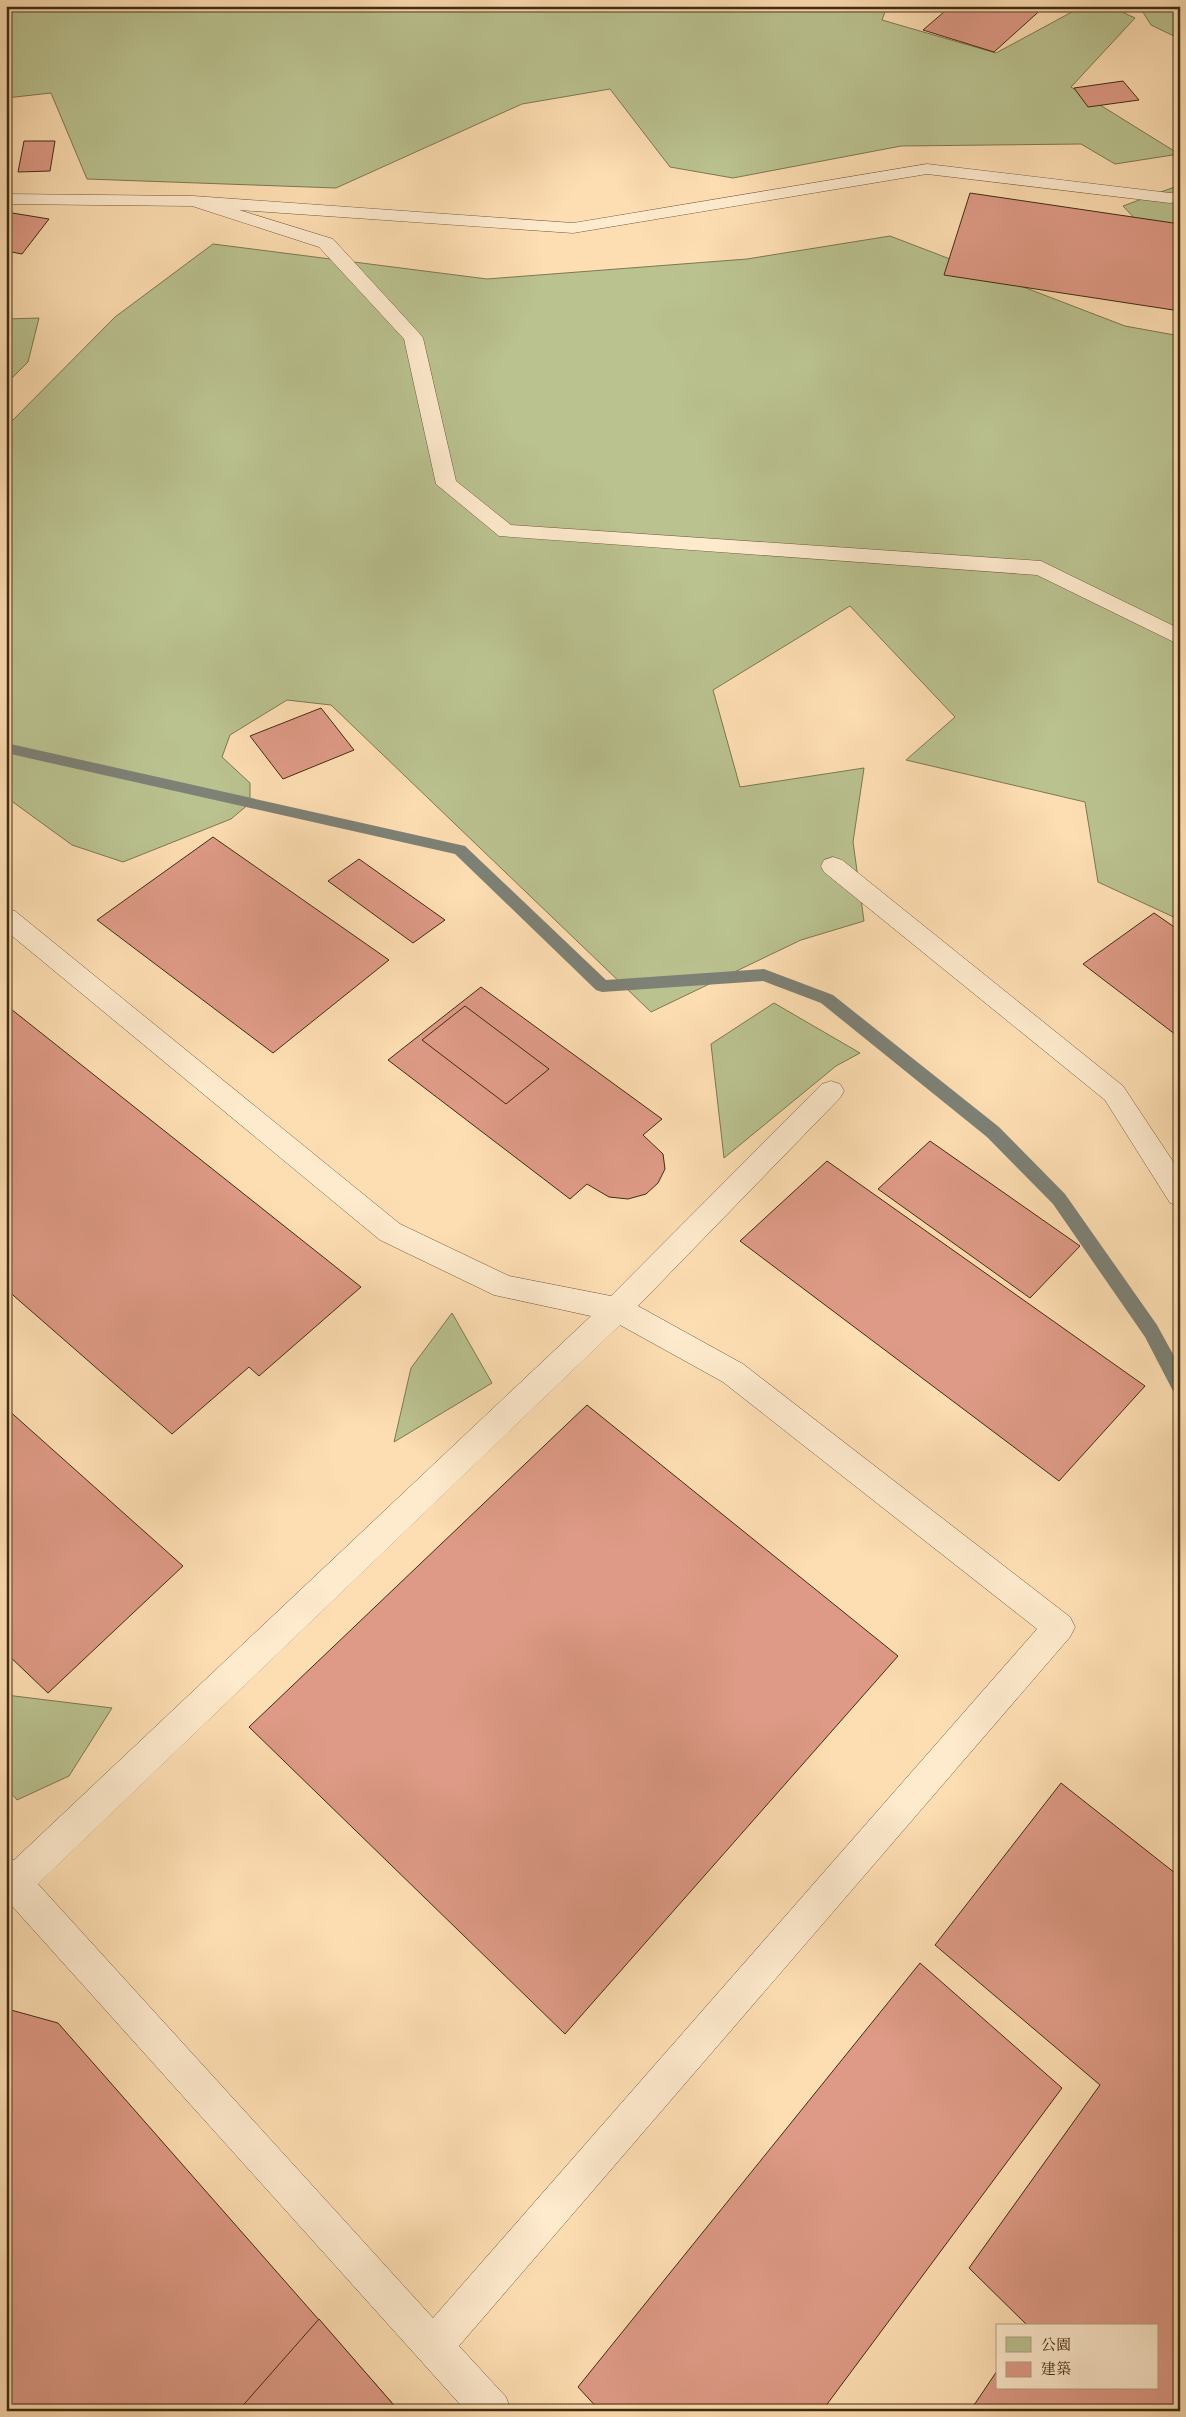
<svg xmlns="http://www.w3.org/2000/svg" width="1186" height="2417" font-family="'Old Standard TT','Noto Serif TC',serif">
<style>
.green{fill:#bac290;stroke:#7e7751}
.lines{fill:none;stroke-linecap:round;stroke-linejoin:round}
.stream{fill:#7d8176;fill-rule:evenodd}
.building{fill:#de9a86;stroke:#422c12}
.service-casing{stroke:#71583a;stroke-width:1}
.service{fill:#feeacd;fill-rule:evenodd}
</style>
<rect width="100%" height="100%" fill="#fddeb2"/>
<filter id="stains"><feTurbulence type="fractalNoise" baseFrequency=".004" numOctaves="4"/><feColorMatrix values="0 0 0 0 .2 0 0 0 0 .09 0 0 0 0 .02 0 0 0 .5 -.17"/></filter>
<radialGradient id="worn" r=".72"><stop offset=".6" stop-color="#630" stop-opacity="0"/><stop offset="1" stop-color="#630" stop-opacity=".3"/></radialGradient>
<g class="green">
<polygon points="6,6 887,6 882,20 996,53 1083,6 1109,6 1135,18 1071,87 1179,154 1115,164 1081,144 901,146 733,178 670,167 610,89 522,104 336,188 87,179 51,93 6,98"/>
<polygon points="1139,6 1180,6 1180,39 1151,25"/>
<polygon points="1180,185 1180,238 1158,243 1123,206"/>
<polygon points="890,236 1125,326 1180,336 1180,920 1098,882 1085,802 906,760 955,717 850,606 713,690 740,787 864,768 853,842 864,921 801,940 651,1012 331,705 287,700 230,735 222,757 250,783 250,803 231,819 123,862 72,845 6,797 6,427 115,317 213,244 487,279 747,259"/>
<polygon points="39,318 28,362 6,384 6,319"/>
<polygon points="774,1003 860,1053 836,1066 724,1158 711,1044"/>
<polygon points="452,1313 492,1383 394,1442 411,1368"/>
<polygon points="6,1695 112,1708 69,1776 17,1800 6,1787"/>
</g>
<g class="lines">
<polygon class="stream" points="6,743 465,846 606,980 764,969 833,995 999,1127 1065,1194 1157,1325 1180,1367 1180,1393 1173,1391 1145,1337 1053,1204 987,1137 821,1003 763,981 602,992 596,990 455,854 6,753"/>
</g>
<g class="building">
<polygon points="951,6 1045,6 994,52 923,30"/>
<polygon points="1123,81 1139,100 1088,107 1074,88"/>
<polygon points="24,141 55,141 50,171 18,172"/>
<polygon points="970,193 1180,224 1180,311 944,275"/>
<polygon points="6,212 49,219 22,254 6,251"/>
<polygon points="321,708 354,750 283,779 250,736"/>
<polygon points="213,837 389,960 273,1053 97,920"/>
<polygon points="359,859 445,920 413,943 328,881"/>
<polygon points="1154,913 1180,931 1180,1038 1083,964"/>
<polygon points="481,987 662,1119 643,1135 663,1154 665,1169 658,1183 646,1194 628,1199 609,1197 587,1184 570,1199 388,1060"/>
<polygon points="465,1006 549,1069 506,1104 422,1040"/>
<polygon points="11,1009 361,1287 259,1376 249,1367 172,1434 6,1289 6,1012"/>
<polygon points="930,1141 1080,1246 1030,1298 878,1189"/>
<polygon points="827,1161 1145,1386 1059,1481 740,1241"/>
<polygon points="587,1405 898,1656 565,2034 249,1727"/>
<polygon points="6,1408 183,1566 48,1693 6,1653"/>
<polygon points="1061,1783 1180,1877 1180,2411 970,2411 997,2371 997,2388 1157,2388 1157,2326 1028,2326 969,2268 1100,2085 935,1945"/>
<polygon points="920,1963 1062,2088 822,2411 600,2411 578,2387"/>
<polygon points="11,2010 58,2023 399,2411 6,2411 6,2012"/>
<polygon points="319,2319 399,2411 238,2411"/>
</g>
<g class="lines">
<g class="service-casing">
<g id="service">
<polygon points="927,164 1170,193 1180,191 1180,201 1170,203 927,174 573,233 239,210 333,239 420,334 423,338 456,481 511,525 1041,561 1180,629 1180,645 1037,575 499,536 436,484 404,339 319,247 192,206 6,204 6,194 193,196 573,223"/>
<polygon points="833,857 842,860 1123,1086 1180,1172 1180,1206 1170,1203 1105,1100 824,872 821,866 824,860"/>
<path d="M 6,908 L 15,911 L 400,1224 L 509,1276 L 611,1296 L 822,1084 L 831,1081 L 840,1084 L 844,1091 L 840,1098 L 638,1306 L 743,1364 L 1070,1617 L 1075,1627 L 1070,1637 L 459,2346 L 506,2397 L 511,2411 L 466,2411 L 12,1906 L 6,1908 L 6,1857 L 14,1860 L 591,1316 L 494,1295 L 380,1240 L 6,931 ZM 620,1325 L 723,1382 L 1037,1629 L 433,2318 L 38,1884 Z"/>
</g>
</g>
<use href="#service" class="service"/>
</g>
<rect width="1186" height="2417" fill="none" stroke="#fddeb2" stroke-width="25"/>
<rect x="8" y="8" width="1171" height="2402" fill="none" stroke="#422c12" stroke-width="2.5"/>
<rect x="12" y="12" width="1161" height="2392" fill="none" stroke="#422c12"/>
<rect x="996" y="2324" width="162" height="65" fill="#feeacd" stroke="#b39e82"/>
<rect x="1006" y="2337" width="25" height="15" fill="#bac290" stroke="#b39e82"/>
<text x="1041" y="2350" font-size="15" fill="#422c12">公園</text>
<rect x="1006" y="2362" width="25" height="15" fill="#de9a86" stroke="#b39e82"/>
<text x="1041" y="2374" font-size="15" fill="#422c12">建築</text>
<rect width="100%" height="100%" filter="url(#stains)"/>
<rect width="100%" height="100%" fill="url(#worn)"/>
</svg>
